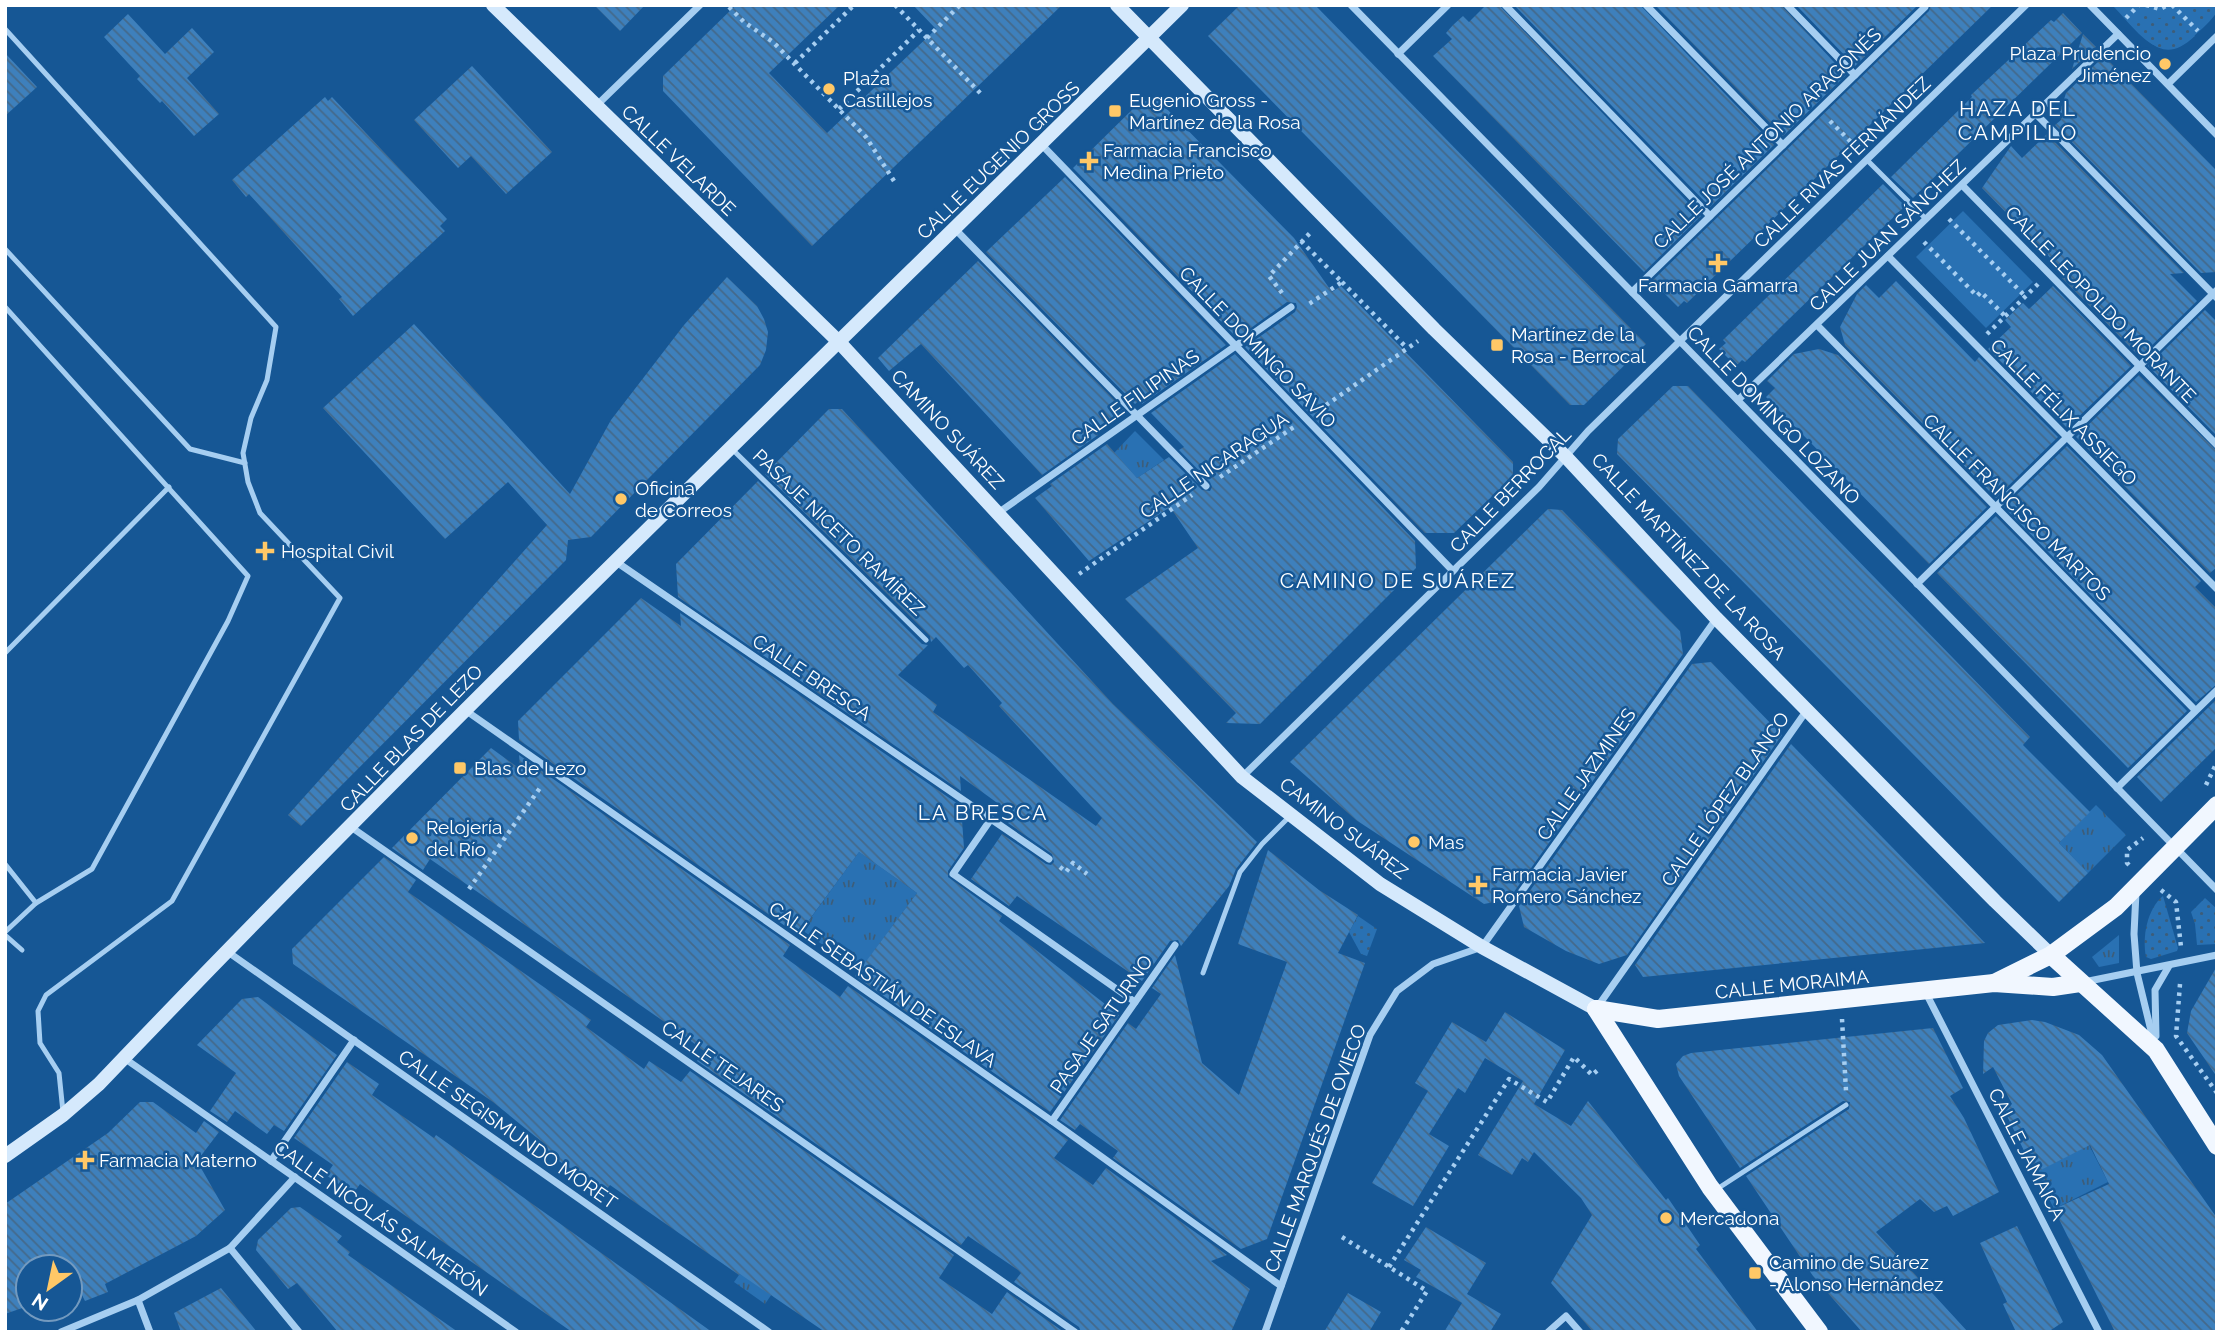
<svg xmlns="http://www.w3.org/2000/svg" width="2222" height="1337" font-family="Raleway,sans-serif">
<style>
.grass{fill:url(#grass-tufts)}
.park{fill:#2971b3}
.garden{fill:url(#garden-dots)}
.building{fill:url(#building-back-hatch)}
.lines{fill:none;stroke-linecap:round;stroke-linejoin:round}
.path{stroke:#a6cef1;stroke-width:4.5;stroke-dasharray:3.5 5;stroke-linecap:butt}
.lane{stroke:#a6cef1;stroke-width:5}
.street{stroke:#a6cef1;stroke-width:7}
.secondary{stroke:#d5e9fc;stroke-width:14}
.primary{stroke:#f1f7ff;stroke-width:18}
.poi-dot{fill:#ffc867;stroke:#165795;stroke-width:2.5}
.labels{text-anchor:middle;stroke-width:5;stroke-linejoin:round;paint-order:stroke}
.poi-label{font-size:19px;fill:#fff;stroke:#165795;text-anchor:start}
.street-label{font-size:19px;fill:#fff;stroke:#165795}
.neighbourhood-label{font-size:21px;letter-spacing:2px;fill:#fff;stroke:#165795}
</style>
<defs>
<pattern id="grass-tufts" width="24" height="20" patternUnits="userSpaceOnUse" patternTransform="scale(1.75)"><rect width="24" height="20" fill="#2971b3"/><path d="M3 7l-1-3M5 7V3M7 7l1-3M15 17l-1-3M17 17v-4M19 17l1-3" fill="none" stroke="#3c5d7a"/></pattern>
<pattern id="garden-dots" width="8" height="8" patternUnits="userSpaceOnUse" patternTransform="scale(1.75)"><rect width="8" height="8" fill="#2971b3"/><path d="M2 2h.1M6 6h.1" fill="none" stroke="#3c5d7a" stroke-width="1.8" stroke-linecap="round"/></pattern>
<pattern id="building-back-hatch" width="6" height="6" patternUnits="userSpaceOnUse" patternTransform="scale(1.75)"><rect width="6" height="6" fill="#3e80bc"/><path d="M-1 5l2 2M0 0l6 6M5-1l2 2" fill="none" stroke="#44698a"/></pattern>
</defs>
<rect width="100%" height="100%" fill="#165795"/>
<g class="grass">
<polygon points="1135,431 1164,460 1137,478 1114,453"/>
<polygon points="2096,805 2126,835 2088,873 2059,843"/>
<polygon points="859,852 917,893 859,971 802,930"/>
<polygon points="2119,935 2119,963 2099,967 2092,957"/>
<polygon points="2089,1145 2108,1182 2054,1209 2036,1172"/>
<polygon points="773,1227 803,1249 765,1304 734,1282"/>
</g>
<g class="park">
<path d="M 2112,5 L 2217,5 L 2217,12 C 2211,21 2202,29 2194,36 C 2159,69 2137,30 2112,5 Z"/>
<polygon points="1963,211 2033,282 1986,328 1916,257"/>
</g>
<g class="garden">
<polygon points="2186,5 2217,5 2217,12 2201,29 2193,20 2197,15"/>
<path d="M 2143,13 C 2154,19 2162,20 2173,14 L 2195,36 C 2167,62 2153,47 2130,24 Z"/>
<path d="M 2163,896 L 2178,948 L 2177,951 L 2151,959 L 2146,957 C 2142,937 2147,909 2163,896 Z"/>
<polygon points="2205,898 2217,909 2217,944 2197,945 2195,924 2191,912"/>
<polygon points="1358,916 1377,929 1367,956 1361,954 1349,932"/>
</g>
<g class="building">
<polygon points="594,5 645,5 620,31"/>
<polygon points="736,5 840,5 769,73 827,133 936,29 913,5 1062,5 812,246 663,91 663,76"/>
<polygon points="1240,5 1315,5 1646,344 1584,405 1570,405 1208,36"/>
<polygon points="1486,5 1499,5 1701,216 1644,272 1433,56 1452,39 1446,33 1453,25 1463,16 1469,22"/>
<polygon points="1514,5 1640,5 1774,145 1710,207"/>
<polygon points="1655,5 1781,5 1846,75 1783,136"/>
<polygon points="1796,5 1918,5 1855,66"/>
<polygon points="1931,5 1993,5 1687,303 1684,301 1678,307 1652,281 1929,11"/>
<polygon points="2063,13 2082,33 1913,198 1891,177 1972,97 1971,95 2051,20 2054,22"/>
<polygon points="128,14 165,54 192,28 214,52 187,78 219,114 194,136 162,101 160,103 137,79 140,76 104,37"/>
<polygon points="2083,34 2096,47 2072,69"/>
<polygon points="5,53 37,87 5,116"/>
<polygon points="2104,56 2217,171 2217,272 2201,273 2055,125 2061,120 2060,112 2066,93"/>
<polygon points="472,66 552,152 506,194 471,156 458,168 414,120"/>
<polygon points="325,97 328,101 332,97 447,219 440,226 445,231 353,316 339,299 342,297 249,194 246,197 232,180"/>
<polygon points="1141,101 1159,101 1294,238 1332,292 1341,286 1513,462 1513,476 1454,533 1425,533 1245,347 1295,312 1297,307 1296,303 1287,302 1237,338 1073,168"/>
<polygon points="2047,134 2184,273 2170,274 2197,301 2140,357 2062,278 2066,274 1982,188 2011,146 2022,158"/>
<polygon points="1065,177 1226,345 1142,404 1139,401 1135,404 986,252"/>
<polygon points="1883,184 1905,206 1745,362 1742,360 1736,366 1719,349 1726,343 1723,340"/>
<polygon points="978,261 1125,411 1096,432 1098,435 1042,475 921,344 889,371 878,358"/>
<polygon points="727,277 757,306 764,319 768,332 766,350 760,365 591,537 568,540 566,560 301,826 288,815 547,525 508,482 445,539 323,408 414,324 570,494 611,420 684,325"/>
<polygon points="1896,281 1975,362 1979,357 2058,437 1996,498 1845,345 1840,327 1857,294 1866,285 1879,298"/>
<polygon points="2053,286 2131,366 2067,428 1988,349 2011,327 2005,320 2023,303 2029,309"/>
<polygon points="2205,310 2217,322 2217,436 2148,366"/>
<polygon points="1819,349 1838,355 1987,507 1929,564 1766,397 1775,388 1767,381 1794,354"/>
<polygon points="1235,354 1415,541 1416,568 1260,724 1226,723 1236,713 1125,599 1198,548 1170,507 1089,561 1035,498 1052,486 1050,484 1107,444 1137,478 1169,457 1202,490 1210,491 1212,487 1210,482 1179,450 1184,447 1151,413"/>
<polygon points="2139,375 2217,451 2217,567 2210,573 2076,437"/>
<polygon points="1673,386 1688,386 2030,737 2023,745 2090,812 2059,843 2088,873 2059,902 1617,454 1618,439"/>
<polygon points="829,409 842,409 1113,704 1257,842 1236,869 1229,886 1181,946 1178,940 1170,941 1142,981 1017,896 1009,906 971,879 1002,834 1046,864 1051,865 1054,862 1052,854 1008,823 1014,815 960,776 961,791 678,597 676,564 758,481 922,644 928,645 898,675 937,705 933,712 1096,826 1102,818 999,706 1002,703 968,665 964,668 936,637 931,642 930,636 765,474"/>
<polygon points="2067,446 2201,581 2195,587 2217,609 2217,684 2196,702 2004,507"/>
<polygon points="1548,509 1562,510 1680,631 1683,654 1509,899 1484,904 1356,820 1290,762"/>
<polygon points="1996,516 2187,711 2128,768 1937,573"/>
<polygon points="641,598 681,626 680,613 961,806 964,848 948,871 948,877 1002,916 999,921 1119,1015 1050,1112 855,976 917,893 859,852 798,935 519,740 518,721"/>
<polygon points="1711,662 1782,735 1627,955 1599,964 1566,951 1524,927 1519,906 1692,664"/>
<polygon points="2217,699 2217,747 2161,802 2137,777"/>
<polygon points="1791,744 1935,891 1985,943 1643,977 1635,965"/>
<polygon points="491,748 520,769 519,755 790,945 783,956 840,997 848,986 1068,1140 1054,1158 1093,1185 1106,1168 1227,1255 1211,1261 1250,1289 1231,1332 1081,1332 1079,1327 1014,1282 1021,1273 1018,1270 968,1236 961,1245 697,1061 704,1051 679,1032 430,859 423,870 392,848"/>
<polygon points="1268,850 1319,890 1358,915 1338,953 1365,963 1267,1239 1241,1249 1113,1158 1118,1151 1080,1124 1075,1130 1060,1120 1128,1023 1136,1029 1161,994 1152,988 1175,955 1202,1063 1239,1095 1287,962 1238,944"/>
<polygon points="384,857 416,880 408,892 591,1020 586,1027 644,1069 649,1061 681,1082 690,1071 954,1255 939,1278 992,1314 1007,1292 1064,1332 825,1332 740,1274 739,1275 610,1185 605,1192 544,1151 547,1146 493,1102 293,964 292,949"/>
<polygon points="2217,966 2217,1077 2187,1033 2191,1011"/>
<polygon points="258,997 337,1055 284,1131 274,1125 267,1134 235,1111 227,1122 210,1111 236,1073 197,1045 242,999"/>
<polygon points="1505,1012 1565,1050 1534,1104 1571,1126 1588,1101 1666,1200 1668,1198 1700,1245 1696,1249 1758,1332 1593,1332 1551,1283 1592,1215 1581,1198 1534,1152 1528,1162 1522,1158 1512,1175 1478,1155 1523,1081 1485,1058 1465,1093 1458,1088 1429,1134 1449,1146 1413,1206 1372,1183 1428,1091 1415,1083 1452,1022 1486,1042"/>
<polygon points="2032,1020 2045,1022 2079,1035 2102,1055 2217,1218 2217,1332 2115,1332 2054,1209 2109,1184 2090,1145 2035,1173 2004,1110 2012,1104 1993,1067 1983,1074 1984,1041 1988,1033 1998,1025"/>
<polygon points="1933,1028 1963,1088 1950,1096 1964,1118 1999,1192 1953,1216 1947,1206 1934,1212 1920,1199 1876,1232 1968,1332 1862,1332 1813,1276 1746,1176 1849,1109 1850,1102 1843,1101 1740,1168 1679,1076 1676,1064 1683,1056 1691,1053"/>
<polygon points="347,1062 379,1084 372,1095 434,1138 436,1135 712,1332 572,1332 360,1184 353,1194 326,1175 333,1165 294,1138"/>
<polygon points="140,1102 153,1102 196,1133 204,1121 219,1132 197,1161 225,1210 196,1236 105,1284 108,1292 85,1301 82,1295 70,1298 70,1267 28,1267 28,1306 5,1314 5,1204 108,1133"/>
<polygon points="300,1207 342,1236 337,1242 350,1252 348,1255 458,1332 338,1332 297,1283 288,1289 256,1250 258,1240 291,1208"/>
<polygon points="2017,1226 2063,1322 2048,1332 2016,1332 2003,1304 2007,1302 1980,1243"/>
<polygon points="1426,1227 1486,1263 1467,1294 1501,1314 1490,1332 1444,1332 1462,1303 1416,1277 1421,1270 1404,1260"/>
<polygon points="221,1288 257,1332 181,1332 174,1313"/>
<polygon points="1348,1293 1381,1312 1369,1332 1324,1332"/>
</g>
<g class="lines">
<g class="path">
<polyline points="895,5 983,96"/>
<polyline points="2146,5 2160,9 2168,5"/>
<polyline points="2172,5 2198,31"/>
<polyline points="729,7 744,22 773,42 866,137 894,181"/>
<polyline points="2126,18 2139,5"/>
<polyline points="927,38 960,5"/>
<polyline points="795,63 854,5"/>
<polyline points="839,109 919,30"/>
<polyline points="1830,121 1856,147"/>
<polyline points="1949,219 2025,296"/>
<polyline points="1301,241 1342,282 1306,306"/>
<polyline points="1924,242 1977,296 1981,292 2005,316"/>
<polyline points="1342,282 1407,348"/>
<polyline points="1282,293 1269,276 1311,232"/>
<polyline points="1987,334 2038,284"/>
<polyline points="1319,410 1418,341"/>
<polyline points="1220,477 1294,427"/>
<polyline points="1079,574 1192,495"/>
<polyline points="2206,785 2217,762"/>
<polyline points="2129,865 2127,863 2127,850 2143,838"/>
<polyline points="1060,867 1066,872 1073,863 1087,874"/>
<polyline points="469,889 542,785"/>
<polyline points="2161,890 2176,902 2181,947"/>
<polyline points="2180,984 2176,1036 2217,1093"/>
<polyline points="1842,1019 1846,1091"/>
<polyline points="1342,1237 1427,1291 1401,1332"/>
<polyline points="1389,1267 1509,1079 1547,1102 1574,1057 1592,1075 1599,1069"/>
</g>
<g class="lane">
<polyline points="5,29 276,327 267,380 251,418 243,453 248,482 260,513 340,598 172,901 46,995 38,1011 40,1043 59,1073 63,1112"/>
<polyline points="1868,161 1926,219"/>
<polyline points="5,249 190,449 245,463"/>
<polyline points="5,307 248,576 228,621 92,869 36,903 5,932"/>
<polyline points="731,448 926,640"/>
<polyline points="5,653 169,487"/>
<polyline points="5,864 36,903"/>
<polyline points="5,935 22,950"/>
<polyline points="1203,973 1240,872 1262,844 1290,816"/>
<polyline points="1717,1189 1846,1105"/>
</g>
<g class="street">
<polyline points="1351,5 2217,890"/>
<polyline points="1505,5 1710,216"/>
<polyline points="1646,5 1783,145"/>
<polyline points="1787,5 1855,75"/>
<polyline points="2090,5 2217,135"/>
<polyline points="1398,54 1448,5"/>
<polyline points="2168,84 2217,36"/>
<polyline points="596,106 700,5"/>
<polyline points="2036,114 2217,298"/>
<polyline points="1041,144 1453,571"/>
<polyline points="1962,185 2217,445"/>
<polyline points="955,229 1206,486"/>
<polyline points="1888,256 2217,589"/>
<polyline points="1632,292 1925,7 1924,5"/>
<polyline points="1817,325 2195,710"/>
<polyline points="1738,400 2118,34"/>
<polyline points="998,513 1291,307"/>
<polyline points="615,561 991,819 953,874 1135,1002"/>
<polyline points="1917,584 2217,290"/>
<polyline points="465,710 1052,1121 1281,1286"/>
<polyline points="1242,777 1539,487 1588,431 1680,341 2026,5"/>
<polyline points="2117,788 2217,690"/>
<polyline points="991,819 1049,859"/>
<polyline points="351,827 1075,1332"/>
<polyline points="2136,892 2134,934 2137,973 2154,1043"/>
<polyline points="228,952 769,1332"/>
<polyline points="2084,982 2217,955"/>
<polyline points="1926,993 2099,1332"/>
<polyline points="1596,1009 1807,710"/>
<polyline points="2156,1036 2155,990 2169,966"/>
<polyline points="124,1058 516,1332"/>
<polyline points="1052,1121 1175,945"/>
<polyline points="271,1161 354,1040"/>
<polyline points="230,1248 299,1332"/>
<polyline points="138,1300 150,1332"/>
<polyline points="61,1332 138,1300 230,1248 295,1177"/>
<polyline points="1265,1332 1370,1035 1397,991 1433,964 1482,947 1716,619"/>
<polyline points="1548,1332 1566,1316 1580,1332"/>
</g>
<g class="secondary">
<polyline points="493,5 839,342 1242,777 1380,884 1482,947 1596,1009"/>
<polyline points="1117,5 1434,329 1566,457 1716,618 1995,901 2051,955"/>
<path d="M 5,1156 L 63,1115 L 99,1084 C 451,715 819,363 1182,5"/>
</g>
<g class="primary">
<polyline points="2051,955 2156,1050 2217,1146"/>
<polyline points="1994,983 2051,955 2116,907 2217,805"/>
<polyline points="1596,1009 1658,1019 1994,983 2053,987 2080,983"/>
<polyline points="1596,1009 1710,1187 1819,1332"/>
</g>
</g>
<g class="poi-dot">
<circle cx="2165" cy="64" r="7"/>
<circle cx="829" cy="89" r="7"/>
<rect x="1108" y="104" width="14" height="14" rx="3.5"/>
<path d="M1085.5 150.5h7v7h7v7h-7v7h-7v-7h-7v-7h7z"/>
<path d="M1714.5 252.5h7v7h7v7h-7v7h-7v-7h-7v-7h7z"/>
<rect x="1490" y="338" width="14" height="14" rx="3.5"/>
<circle cx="621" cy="499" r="7"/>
<path d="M261.5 540.5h7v7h7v7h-7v7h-7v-7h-7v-7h7z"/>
<rect x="453" y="761" width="14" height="14" rx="3.5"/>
<circle cx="412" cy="838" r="7"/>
<circle cx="1414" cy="842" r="7"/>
<path d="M1474.5 874.5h7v7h7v7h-7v7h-7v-7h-7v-7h7z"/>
<path d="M81.5 1149.5h7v7h7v7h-7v7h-7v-7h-7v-7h7z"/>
<circle cx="1666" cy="1218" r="7"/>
<rect x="1748" y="1266" width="14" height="14" rx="3.5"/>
</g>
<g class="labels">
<g class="poi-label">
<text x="2151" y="60" text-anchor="end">Plaza Prudencio<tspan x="2151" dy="22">Jiménez</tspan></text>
<text x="843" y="85">Plaza<tspan x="843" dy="22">Castillejos</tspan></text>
<text x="1129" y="107">Eugenio Gross -<tspan x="1129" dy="22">Martínez de la Rosa</tspan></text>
<text x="1103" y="157">Farmacia Francisco<tspan x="1103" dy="22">Medina Prieto</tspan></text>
<text x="1718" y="292" text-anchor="middle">Farmacia Gamarra</text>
<text x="1511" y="341">Martínez de la<tspan x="1511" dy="22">Rosa - Berrocal</tspan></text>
<text x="635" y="495">Oficina<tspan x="635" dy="22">de Correos</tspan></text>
<text x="281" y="558">Hospital Civil</text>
<text x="474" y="775">Blas de Lezo</text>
<text x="426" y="834">Relojería<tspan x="426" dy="22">del Río</tspan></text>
<text x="1428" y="849">Mas</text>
<text x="1492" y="881">Farmacia Javier<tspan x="1492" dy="22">Romero Sánchez</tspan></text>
<text x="99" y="1167">Farmacia Materno</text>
<text x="1680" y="1225">Mercadona</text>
<text x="1769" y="1269">Camino de Suárez<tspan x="1769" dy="22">- Alonso Hernández</tspan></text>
</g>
<g class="street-label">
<text transform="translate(1767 138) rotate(-44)" y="7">CALLE JOSÉ ANTONIO ARAGONÉS</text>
<text transform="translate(679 160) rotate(44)" y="7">CALLE VELARDE</text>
<text transform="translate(998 160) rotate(-44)" y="7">CALLE EUGENIO GROSS</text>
<text transform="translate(1842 162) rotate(-44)" y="7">CALLE RIVAS FERNÁNDEZ</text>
<text transform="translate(1887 235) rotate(-44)" y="7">CALLE JUAN SÁNCHEZ</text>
<text transform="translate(2101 304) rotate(46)" y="7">CALLE LEOPOLDO MORANTE</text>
<text transform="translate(1258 347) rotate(46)" y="7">CALLE DOMINGO SAVIO</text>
<text transform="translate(1135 397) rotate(-35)" y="7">CALLE FILIPINAS</text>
<text transform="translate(2064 412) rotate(45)" y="7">CALLE FÉLIX ASSIEGO</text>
<text transform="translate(1774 415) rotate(46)" y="7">CALLE DOMINGO LOZANO</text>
<text transform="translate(948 429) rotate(47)" y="7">CAMINO SUÁREZ</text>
<text transform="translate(1214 465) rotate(-34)" y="7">CALLE NICARAGUA</text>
<text transform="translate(1510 490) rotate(-46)" y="7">CALLE BERROCAL</text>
<text transform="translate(2017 507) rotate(45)" y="7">CALLE FRANCISCO MARTOS</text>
<text transform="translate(839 532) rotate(44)" y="7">PASAJE NICETO RAMÍREZ</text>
<text transform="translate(1689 556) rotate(47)" y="7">CALLE MARTÍNEZ DE LA ROSA</text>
<text transform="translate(812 677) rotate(34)" y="7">CALLE BRESCA</text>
<text transform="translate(411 738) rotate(-46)" y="7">CALLE BLAS DE LEZO</text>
<text transform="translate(1586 774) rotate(-55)" y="7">CALLE JAZMINES</text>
<text transform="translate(1725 799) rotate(-55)" y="7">CALLE LÓPEZ BLANCO</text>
<text transform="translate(1344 828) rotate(37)" y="7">CAMINO SUÁREZ</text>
<text transform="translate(883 984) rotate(35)" y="7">CALLE SEBASTIÁN DE ESLAVA</text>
<text transform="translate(1792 984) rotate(-6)" y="7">CALLE MORAIMA</text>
<text transform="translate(1101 1024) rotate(-55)" y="7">PASAJE SATURNO</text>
<text transform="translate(723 1066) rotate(35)" y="7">CALLE TEJARES</text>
<text transform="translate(508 1129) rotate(35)" y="7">CALLE SEGISMUNDO MORET</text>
<text transform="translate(1315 1148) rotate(-70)" y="7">CALLE MARQUÉS DE OVIECO</text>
<text transform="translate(2027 1154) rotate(63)" y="7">CALLE JAMAICA</text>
<text transform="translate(381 1218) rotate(35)" y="7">CALLE NICOLÁS SALMERÓN</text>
</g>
<g class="neighbourhood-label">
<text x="2018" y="116">HAZA DEL<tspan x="2018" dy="24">CAMPILLO</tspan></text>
<text x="1398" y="588">CAMINO DE SUÁREZ</text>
<text x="983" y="820">LA BRESCA</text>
</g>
</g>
<rect width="2222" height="1337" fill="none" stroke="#ffffff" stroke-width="14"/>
<g transform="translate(49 1288) rotate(213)"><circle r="33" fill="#165795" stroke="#739abf" stroke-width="2"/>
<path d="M0-5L12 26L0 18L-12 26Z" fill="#ffc867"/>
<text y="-10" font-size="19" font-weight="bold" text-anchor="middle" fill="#ffffff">N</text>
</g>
</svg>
